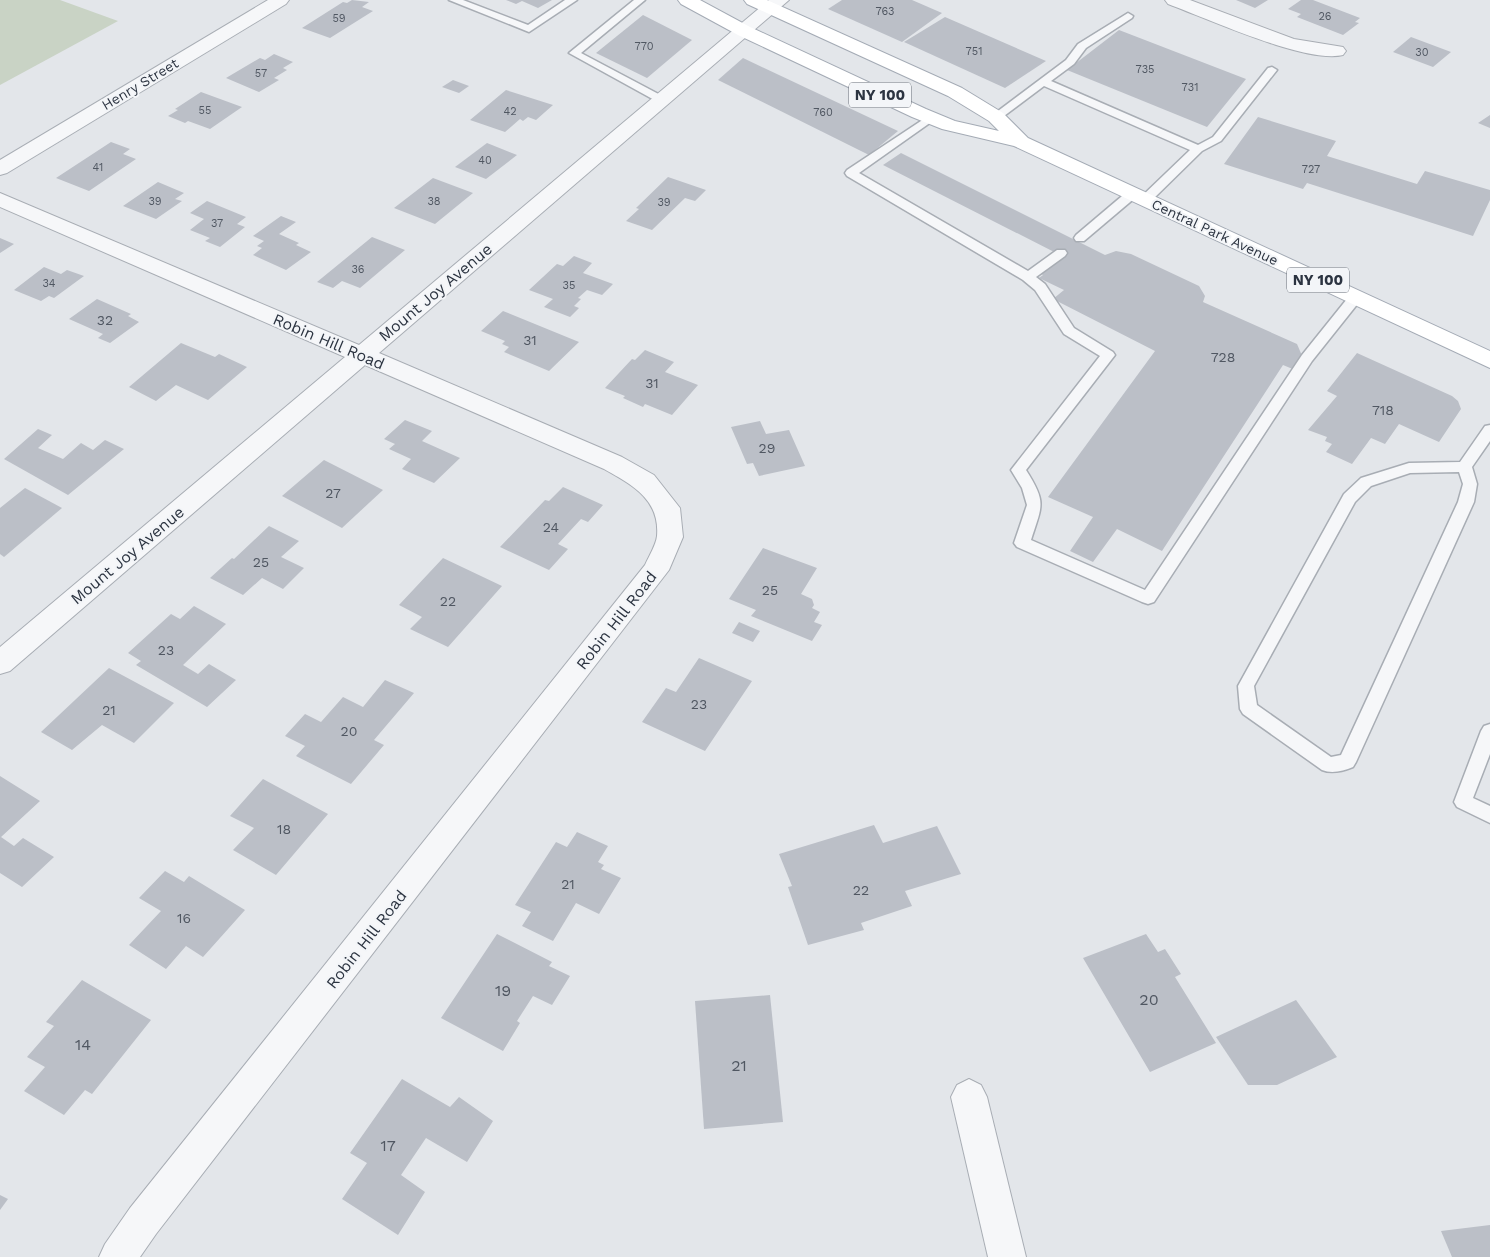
<svg xmlns="http://www.w3.org/2000/svg" width="1490" height="1257" font-family="'Work Sans',sans-serif">
<style>
.green{fill:#c9d3c5}
.building{fill:#bbbfc7}
.lines{fill:none;stroke-linecap:round;stroke-linejoin:round}
.lane-casing{stroke:#a8adb4;stroke-width:3}
.street-casing{stroke:#a8adb4;stroke-width:2}
.primary-casing{stroke:#a4abb5;stroke-width:2}
.lane{fill:#f6f7f9;fill-rule:evenodd}
.street{fill:#f6f7f9;fill-rule:evenodd}
.primary{fill:#fff;fill-rule:evenodd}
.labels{text-anchor:middle;stroke-width:4;stroke-linejoin:round;paint-order:stroke}
.far-number-label{font-size:11px;fill:#505762}
.far-street-label{font-size:14px;fill:#2c3441;stroke:#f3f5f8}
.number-label{font-size:14px;fill:#505762}
.shield{fill:#f3f5f8;stroke:#686e78;stroke-width:1}
.shield-label{font-size:15px;font-weight:bold;fill:#2c3441}
.street-label{font-size:16px;fill:#2c3441;stroke:#f3f5f8}
.near-number-label{font-size:16px;fill:#505762}
</style>
<rect width="100%" height="100%" fill="#e3e6ea"/>
<!-- green -->
<path class="green" d="M0,0H60L118,21L0,85Z"/>
<!-- building -->
<g class="building">
<path d="M352,0L369,2L362,7L373,11L330,38L302,28L343,2L347,3Z"/>
<path d="M506,0H552L538,8L522,1L516,4Z"/>
<path d="M842,0H912L942,13L902,42L828,9Z"/>
<path d="M1236,0H1268L1255,8Z"/>
<path d="M1301,0H1313L1360,18L1355,22L1359,23L1343,35L1297,17L1301,14L1288,9Z"/>
<path d="M643,15L692,40L647,78L596,53Z"/>
<path d="M945,17L1046,61L1005,88L904,42Z"/>
<path d="M1119,30L1246,79L1207,127L1067,70Z"/>
<path d="M1411,37L1451,52L1433,67L1393,52Z"/>
<path d="M274,54L293,62L283,68L287,70L274,78L279,80L259,92L226,78L260,58L265,60Z"/>
<path d="M743,58L898,131L869,155L718,80Z"/>
<path d="M453,80L469,86L459,93L442,87Z"/>
<path d="M506,90L553,105L536,120L528,117L523,121L520,119L505,132L470,120Z"/>
<path d="M201,92L242,107L210,129L188,121L185,123L168,116L178,110L175,109Z"/>
<path d="M1490,115V128L1478,123Z"/>
<path d="M1258,117L1336,141L1327,156L1417,184L1425,171L1490,190V200L1473,236L1307,183L1303,189L1224,164Z"/>
<path d="M111,142L130,149L123,154L136,159L89,191L56,178Z"/>
<path d="M487,143L517,155L486,179L455,167Z"/>
<path d="M901,153L1105,255L1116,251L1131,254L1199,286L1205,296L1203,302L1297,344L1303,358L1295,370L1283,365L1162,551L1117,529L1093,562L1070,551L1093,517L1048,497L1155,351L1053,299L1064,290L1039,278L1043,275L1039,273L1062,256L883,165Z"/>
<path d="M668,177L706,190L695,201L685,198L652,230L626,221L639,209L636,208Z"/>
<path d="M433,178L473,193L435,224L394,208Z"/>
<path d="M158,182L184,193L175,199L182,201L156,219L123,206Z"/>
<path d="M207,201L246,217L237,224L245,227L220,247L205,241L210,238L190,230L204,219L190,213Z"/>
<path d="M281,216L296,222L279,234L299,243L296,245L311,252L286,270L253,255L262,248L257,246L264,241L253,236Z"/>
<path d="M372,237L405,250L360,288L342,281L333,288L317,282Z"/>
<path d="M0,238L14,244L0,253Z"/>
<path d="M574,256L592,263L583,273L613,284L602,295L587,290L578,298L581,299L574,306L579,308L570,317L544,307L553,299L529,290L557,264L563,266Z"/>
<path d="M44,267L61,274L67,270L84,276L54,298L49,296L41,301L14,290Z"/>
<path d="M97,299L131,314L128,316L139,322L110,343L98,338L103,334L69,319Z"/>
<path d="M503,311L579,342L549,371L504,352L509,347L502,344L505,341L481,331Z"/>
<path d="M181,343L215,357L219,354L247,367L208,400L176,385L156,401L129,387Z"/>
<path d="M645,350L674,362L665,372L698,385L672,415L645,404L643,407L623,398L625,396L605,388L632,359L635,360Z"/>
<path d="M1357,353L1452,396L1458,401L1461,409L1439,442L1399,424L1385,444L1371,438L1352,464L1326,452L1332,444L1325,441L1327,437L1308,430L1337,396L1327,391Z"/>
<path d="M405,420L432,431L422,441L460,458L434,483L402,469L411,459L389,449L395,444L384,439Z"/>
<path d="M760,421L766,434L789,430L805,466L759,476L753,463L747,464L731,427Z"/>
<path d="M38,429L52,435L38,448L63,459L81,443L93,450L105,440L124,449L68,495L4,459Z"/>
<path d="M324,460L383,490L342,528L282,496Z"/>
<path d="M563,487L603,505L588,522L581,519L558,544L568,549L549,570L500,547L545,500L549,501Z"/>
<path d="M25,488L62,508L4,557L0,554V508Z"/>
<path d="M269,526L299,541L281,557L304,568L283,589L262,578L243,595L210,578L232,558L234,559Z"/>
<path d="M763,548L817,568L801,594L812,599L814,605L812,608L820,612L814,622L822,625L812,641L751,616L756,610L729,599Z"/>
<path d="M443,558L502,586L448,647L410,629L422,617L399,605Z"/>
<path d="M194,606L226,624L183,665L198,674L209,664L236,680L207,707L136,665L141,661L128,653L171,614L180,619Z"/>
<path d="M739,622L760,631L753,642L732,633Z"/>
<path d="M699,658L752,681L705,751L642,722L666,688L676,692Z"/>
<path d="M109,668L174,703L134,743L102,725L72,750L41,732Z"/>
<path d="M385,680L414,693L374,740L384,745L351,784L296,756L305,746L285,736L305,714L321,722L343,697L363,707Z"/>
<path d="M0,776L40,801L1,837L14,846L23,838L54,857L22,887L0,873Z"/>
<path d="M263,779L328,814L276,875L233,850L254,828L230,816Z"/>
<path d="M874,825L883,843L937,826L961,874L905,891L912,906L861,923L864,930L808,945L788,887L792,886L779,854Z"/>
<path d="M577,832L608,846L598,862L604,865L601,869L621,878L599,914L576,903L553,941L522,926L531,912L515,905L556,842L567,847Z"/>
<path d="M165,871L184,882L189,876L245,910L203,957L186,946L166,969L129,945L161,911L139,898Z"/>
<path d="M497,934L552,962L549,966L570,976L552,1005L533,996L517,1021L520,1023L503,1051L441,1018Z"/>
<path d="M1146,934L1158,952L1165,949L1181,974L1175,977L1216,1043L1150,1072L1083,958Z"/>
<path d="M82,980L151,1020L92,1094L85,1090L64,1115L24,1091L45,1067L27,1057L54,1026L46,1022Z"/>
<path d="M770,995L783,1122L704,1129L695,1001Z"/>
<path d="M1296,1000L1337,1057L1277,1085H1248L1216,1037Z"/>
<path d="M402,1079L450,1107L459,1097L493,1121L467,1162L426,1138L401,1175L425,1192L398,1235L342,1199L367,1163L350,1153Z"/>
<path d="M0,1195L8,1199L0,1210Z"/>
<path d="M1490,1225V1257H1452L1441,1231Z"/>
</g>
<g class="lines">
<!-- lane casing -->
<g class="lane-casing">
<g id="lane">
<path d="M449,0H463L528,25L565,0H577L529,32Z"/>
<path d="M634,0H645L581,53L666,98L668,100L666,102H658L569,53Z"/>
<path d="M1128,13L1133,16L1132,18L1086,48L1074,64L1051,81L1198,145L1213,137L1268,68L1272,67L1277,70L1221,141L1202,151L1149,203H1141L1139,200L1141,197L1190,150L1044,86L1000,119H992L990,117L1066,60L1078,44Z"/>
<path d="M930,115L936,118L934,120L859,173L1028,271L1057,250H1065L1067,253L1065,256L1036,277L1045,284L1074,328L1113,352L1115,355L1026,470C1047,503 1042,505 1031,540L1145,590L1302,355L1351,294H1361L1363,297L1312,361L1154,602L1148,604L1142,602L1017,547L1014,543L1027,505L1022,488L1011,470L1100,356L1064,334L1035,290L1023,280L847,176L845,173L847,170Z"/>
<path d="M1132,190L1136,191L1138,194L1136,197L1084,241H1076L1074,238L1076,235L1128,191Z"/>
<path d="M1490,425V441L1472,467L1477,484L1474,502L1356,762L1353,767C1343,771 1332,774 1322,770L1243,714L1240,709L1238,686L1344,494L1361,478L1409,463L1460,462L1485,426ZM1459,472L1463,484L1458,502L1341,755L1331,757L1257,705L1254,686L1355,502L1371,486L1410,473Z"/>
<path d="M1490,724V754L1473,798L1490,806V823L1457,807L1454,802L1481,731L1484,726Z"/>
</g>
</g>
<!-- street casing -->
<g class="street-casing">
<g id="street">
<path d="M268,0H289L286,4L7,173L0,175V160Z"/>
<path d="M769,0H789L379,353L622,457L654,475L680,508L683,537L669,570L156,1234L140,1257H99L105,1244L130,1208L645,565C649,556 656,545 657,536C660,499 632,485 604,469L365,365L10,671L0,674V647L345,357L0,207V193L359,345Z"/>
<path d="M1165,0H1190L1294,39L1337,46L1343,47L1346,51L1343,55C1306,64 1206,18 1168,4Z"/>
<path d="M969,1079L981,1085L987,1097L1026,1257H988L951,1097L957,1085Z"/>
</g>
</g>
<!-- primary casing -->
<g class="primary-casing">
<path id="primary" d="M678,0H700L750,27L926,109L955,121L999,131L989,121L948,96L747,4L744,0H767L962,88L1003,113L1028,138L1490,351V368L1014,146L942,129L912,117L738,35L681,4Z"/>
</g>
<!-- lane -->
<use href="#lane" class="lane"/>
<!-- street -->
<use href="#street" class="street"/>
<!-- primary -->
<use href="#primary" class="primary"/>
</g>
<g class="labels">
<!-- far-number labels -->
<g class="far-number-label">
<text x="885" y="15">763</text>
<text x="1325" y="20">26</text>
<text x="339" y="22">59</text>
<text x="644" y="50">770</text>
<text x="974" y="55">751</text>
<text x="1422" y="56">30</text>
<text x="1145" y="73">735</text>
<text x="261" y="77">57</text>
<text x="1190" y="91">731</text>
<text x="205" y="114">55</text>
<text x="510" y="115">42</text>
<text x="823" y="116">760</text>
<text x="485" y="164">40</text>
<text x="98" y="171">41</text>
<text x="1311" y="173">727</text>
<text x="155" y="205">39</text>
<text x="434" y="205">38</text>
<text x="664" y="206">39</text>
<text x="217" y="227">37</text>
<text x="358" y="273">36</text>
<text x="49" y="287">34</text>
<text x="569" y="289">35</text>
</g>
<!-- far-street labels -->
<g class="far-street-label">
<text transform="translate(140 84) rotate(-31)" y="5">Henry Street</text>
<text transform="translate(1215 232) rotate(25)" y="5">Central Park Avenue</text>
</g>
<!-- number labels -->
<g class="number-label">
<text x="105" y="325">32</text>
<text x="530" y="345">31</text>
<text x="1223" y="362">728</text>
<text x="652" y="388">31</text>
<text x="1383" y="415">718</text>
<text x="767" y="453">29</text>
<text x="333" y="498">27</text>
<text x="551" y="532">24</text>
<text x="261" y="567">25</text>
<text x="770" y="595">25</text>
<text x="448" y="606">22</text>
<text x="166" y="655">23</text>
<text x="699" y="709">23</text>
<text x="109" y="715">21</text>
<text x="349" y="736">20</text>
<text x="284" y="834">18</text>
<text x="568" y="889">21</text>
<text x="861" y="895">22</text>
<text x="184" y="923">16</text>
</g>
<!-- shield labels -->
<g class="shield">
<rect x="849" y="82.5" width="62" height="25" rx="4"/>
<rect x="1287" y="267.5" width="62" height="25" rx="4"/>
</g>
<g class="shield-label">
<text x="880" y="100">NY 100</text>
<text x="1318" y="285">NY 100</text>
</g>
<!-- street labels -->
<g class="street-label">
<text transform="translate(435 292) rotate(-40)" y="6">Mount Joy Avenue</text>
<text transform="translate(329 341) rotate(23)" y="6">Robin Hill Road</text>
<text transform="translate(127 555) rotate(-40)" y="6">Mount Joy Avenue</text>
<text transform="translate(616 620) rotate(-52)" y="6">Robin Hill Road</text>
<text transform="translate(366 939) rotate(-52)" y="6">Robin Hill Road</text>
</g>
<!-- near-number labels -->
<g class="near-number-label">
<text x="503" y="996">19</text>
<text x="1149" y="1005">20</text>
<text x="83" y="1050">14</text>
<text x="739" y="1071">21</text>
<text x="388" y="1151">17</text>
</g>
</g>
</svg>
